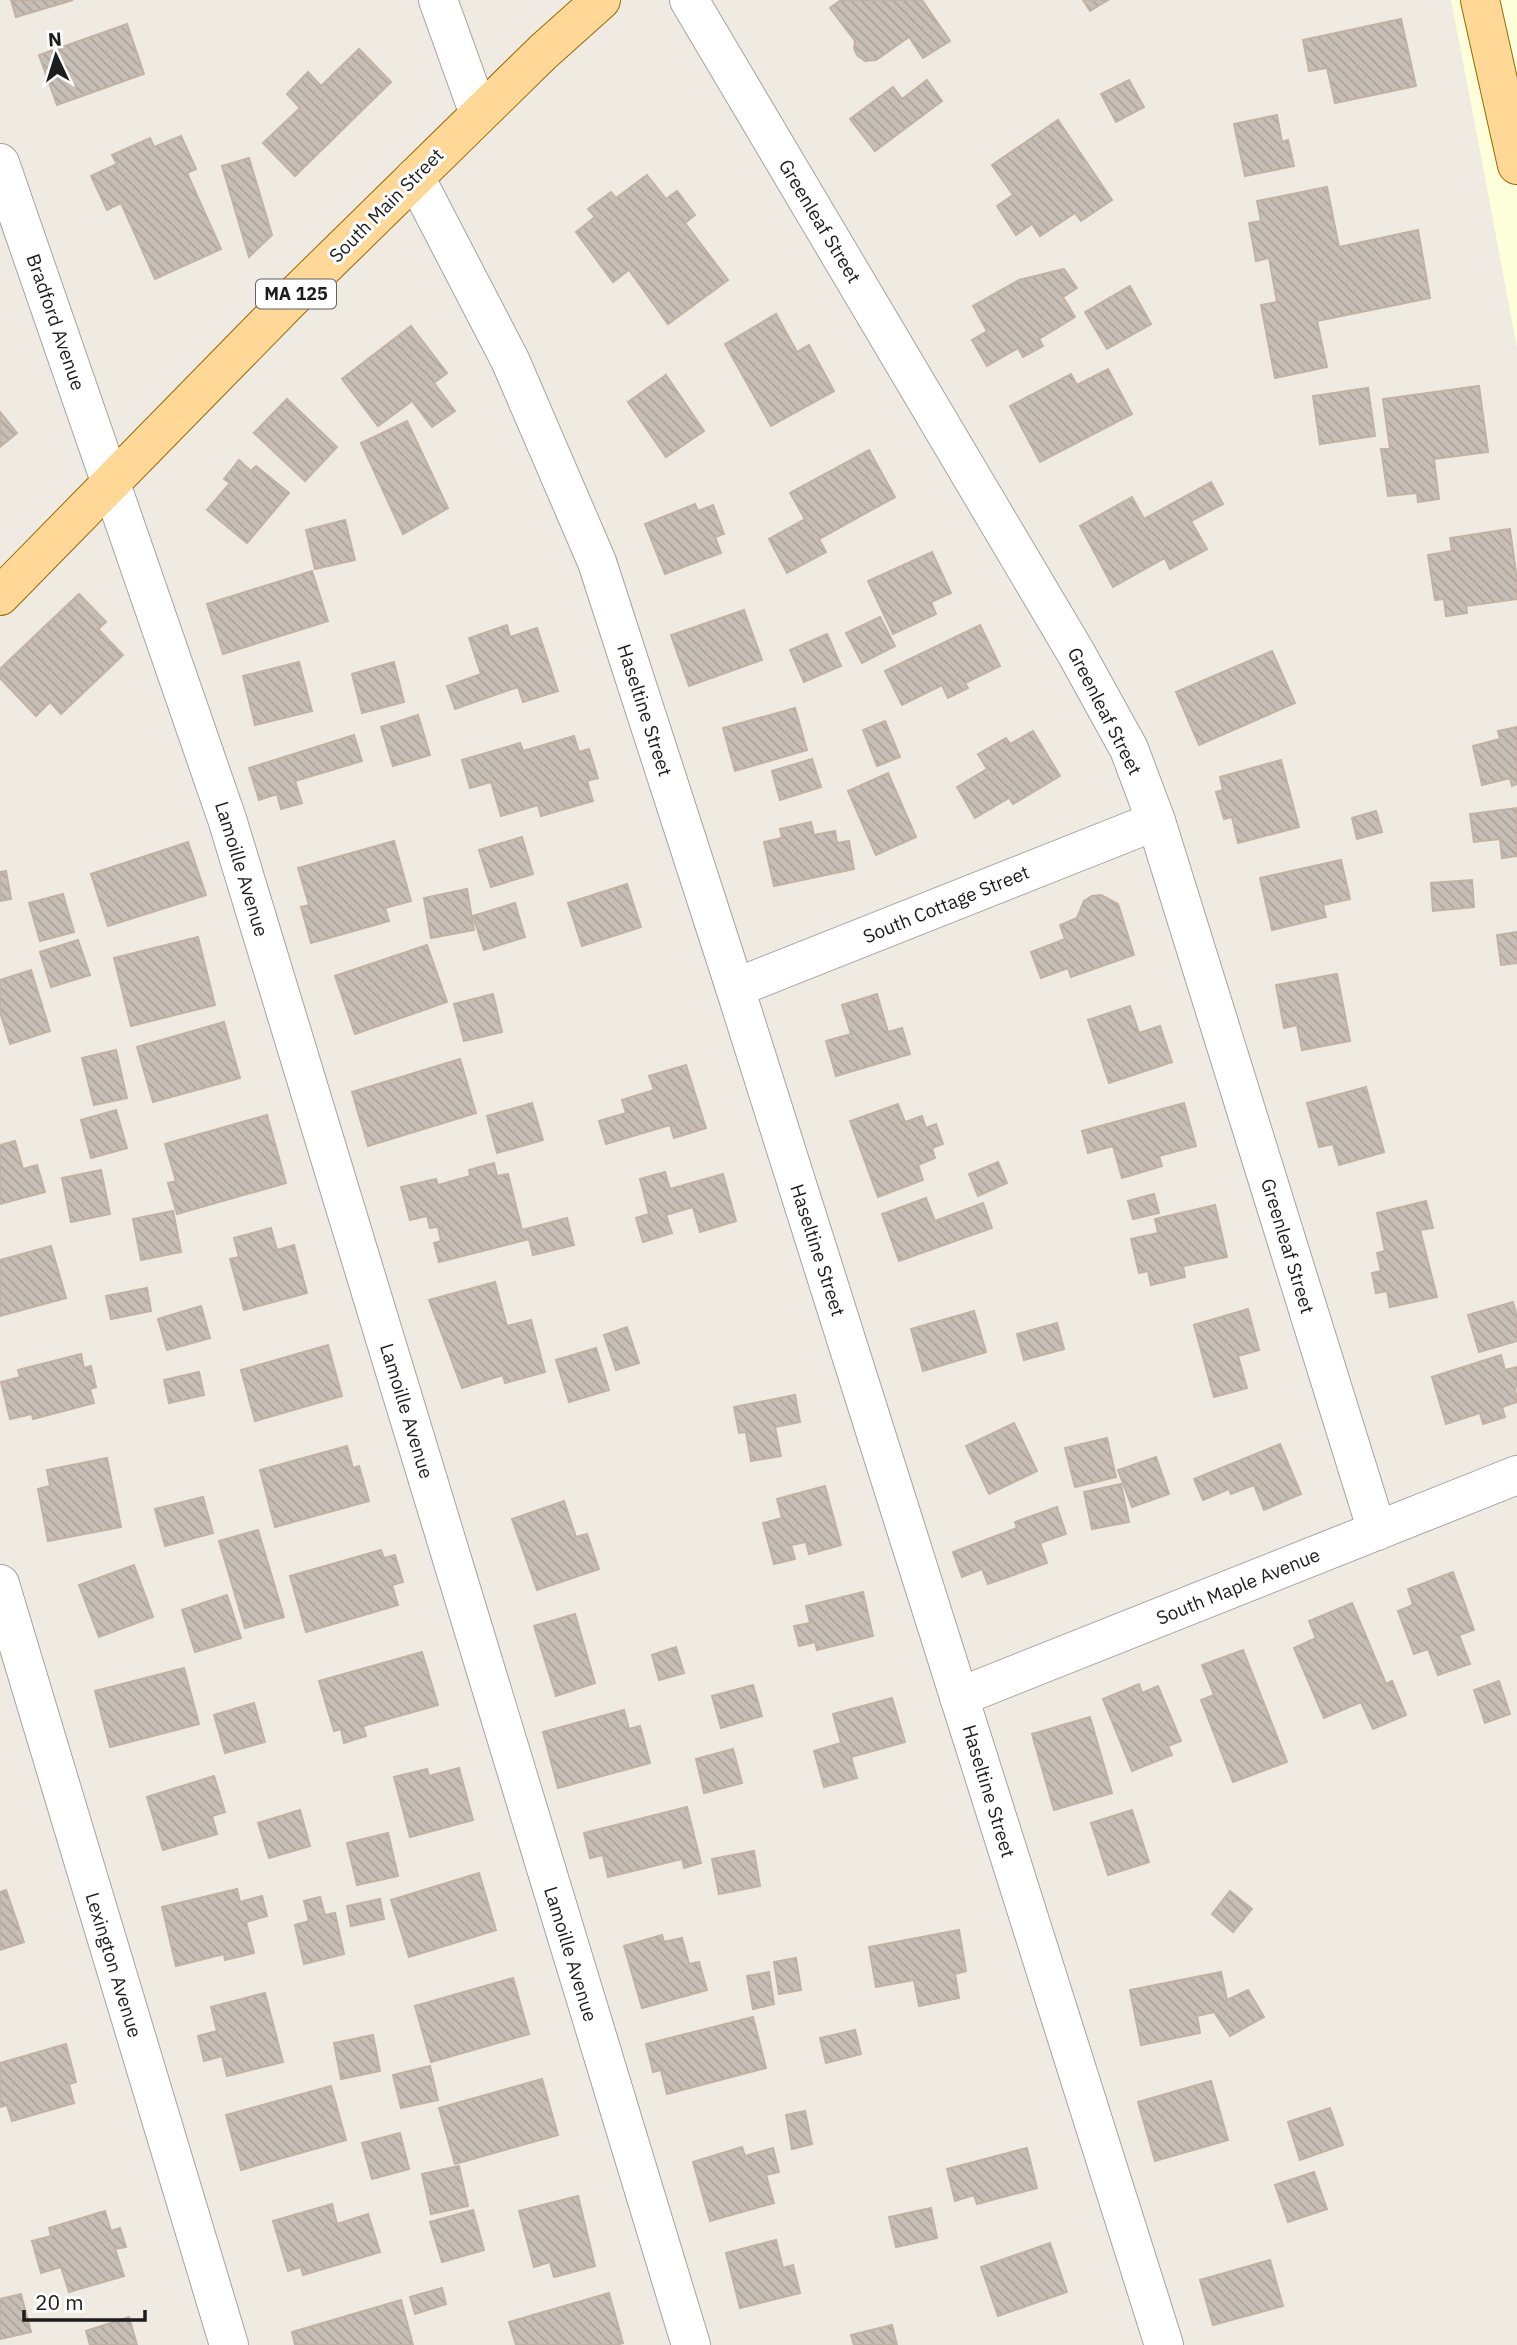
<svg xmlns="http://www.w3.org/2000/svg" width="1517" height="2345" font-family="'IBM Plex Sans',sans-serif">
<style>
.education{fill:#fdffdb}
.building{fill:url(#building-back-hatch);stroke:#c2b2a3;stroke-width:2}
.lines{fill:none;stroke-linecap:round;stroke-linejoin:round}
.minor-casing{stroke:#a4a4a4;stroke-width:40}
.major-casing{stroke:#966b00;stroke-width:40}
.minor{stroke:#fff;stroke-width:38}
.major{stroke:#ffd797;stroke-width:38}
.labels{text-anchor:middle;stroke-width:6;stroke-linejoin:round;paint-order:stroke}
.shield{fill:#fff;stroke:#616161;stroke-width:2}
.shield-label{font-size:18px;font-weight:bold;fill:#1d1d1d}
.street-label{font-size:19px;fill:#1d1d1d;stroke:#fff}
</style>
<defs>
<pattern id="building-back-hatch" width="6" height="6" patternUnits="userSpaceOnUse" patternTransform="scale(1.75)"><rect width="6" height="6" fill="#c7beb5"/><path d="M-1 5l2 2M0 0l6 6M5-1l2 2" fill="none" stroke="#aaa39b"/></pattern>
</defs>
<rect width="100%" height="100%" fill="#efebe2"/>
<!-- education -->
<path class="education" d="M1451,0H1517V348L1479,145Z"/>
<!-- building -->
<g class="building">
<path d="M11,0H73L16,17Z"/>
<path d="M841,0H922L950,41L923,58L909,37L876,60L865,61L857,55L854,48L855,41L830,8Z"/>
<path d="M1083,0H1108L1090,11Z"/>
<path d="M1401,19L1416,86L1335,103L1327,68L1309,71L1303,40Z"/>
<path d="M127,24L144,74L57,105L39,55Z"/>
<path d="M359,49L391,82L295,176L263,143L300,108L287,94L308,72L321,86Z"/>
<path d="M927,80L942,101L875,151L850,119L893,87L902,99Z"/>
<path d="M1129,80L1144,107L1116,122L1101,94Z"/>
<path d="M1277,115L1282,142L1288,140L1294,166L1245,176L1234,124Z"/>
<path d="M1058,120L1112,200L1081,221L1075,213L1040,236L1032,224L1016,235L997,206L1013,195L992,165Z"/>
<path d="M181,136L196,169L187,173L221,249L155,279L121,203L107,210L91,176L117,164L112,155L150,138L154,147Z"/>
<path d="M249,158L272,235L249,257L222,166Z"/>
<path d="M647,175L666,199L677,191L695,215L685,223L728,280L668,324L629,270L613,282L576,232L595,217L588,209L611,192L616,198Z"/>
<path d="M1327,187L1339,247L1418,230L1430,298L1317,321L1327,367L1275,378L1261,305L1277,302L1269,258L1256,261L1249,223L1261,221L1257,201Z"/>
<path d="M1064,269L1077,288L1063,297L1075,317L1039,339L1043,346L1023,357L1018,348L987,366L972,340L987,331L973,306L1019,280Z"/>
<path d="M1130,286L1151,324L1107,349L1085,312Z"/>
<path d="M776,314L797,352L809,345L834,391L771,426L725,344Z"/>
<path d="M411,326L447,373L434,383L455,411L432,427L412,401L378,426L342,379Z"/>
<path d="M1108,369L1132,414L1040,462L1010,406L1071,374L1077,385Z"/>
<path d="M666,375L704,431L666,457L628,402Z"/>
<path d="M1479,386L1488,452L1434,459L1439,499L1418,502L1417,493L1388,496L1381,449H1390L1383,399Z"/>
<path d="M1368,388L1375,436L1320,444L1313,396Z"/>
<path d="M287,399L337,447L305,481L254,433Z"/>
<path d="M0,412L17,433L0,447Z"/>
<path d="M407,421L448,508L403,534L361,443Z"/>
<path d="M869,450L895,497L819,539L826,552L787,573L769,539L805,519L790,493Z"/>
<path d="M239,460L251,471L256,466L289,493L247,543L207,510L230,483L224,479Z"/>
<path d="M1211,482L1223,504L1191,521L1207,549L1170,569L1165,558L1113,587L1080,526L1132,497L1144,519Z"/>
<path d="M695,504L698,511L713,505L724,534L715,537L721,553L665,574L645,524Z"/>
<path d="M345,520L355,560L315,569L306,530Z"/>
<path d="M1510,529L1517,580V599L1466,606L1467,613L1446,616L1444,599L1435,600L1428,555L1452,551L1450,538Z"/>
<path d="M932,552L951,593L931,602L936,614L893,634L868,581Z"/>
<path d="M312,571L328,621L223,654L207,604Z"/>
<path d="M79,594L106,622L98,629L123,655L61,714L50,702L36,716L0,678V669Z"/>
<path d="M744,610L762,660L689,686L671,635Z"/>
<path d="M880,617L895,646L862,663L846,633Z"/>
<path d="M507,625L510,637L537,628L558,691L523,702L518,687L455,709L447,686L481,674L469,638Z"/>
<path d="M980,625L1000,666L965,683L968,688L948,698L942,685L902,705L885,671Z"/>
<path d="M827,634L841,666L804,682L790,650Z"/>
<path d="M1272,651L1295,703L1199,745L1176,692Z"/>
<path d="M299,662L312,711L255,725L243,676Z"/>
<path d="M394,662L404,702L362,713L352,674Z"/>
<path d="M795,708L807,750L735,771L723,728Z"/>
<path d="M418,715L430,755L393,766L381,727Z"/>
<path d="M885,721L900,757L877,766L863,730Z"/>
<path d="M1517,727V784L1512,786L1510,778L1482,785L1473,746L1500,739L1498,731Z"/>
<path d="M1033,731L1060,776L1013,804L1009,798L975,818L957,787L987,769L978,754L1006,738L1010,744Z"/>
<path d="M354,735L362,761L295,781L302,803L281,809L277,794L259,800L249,768Z"/>
<path d="M574,736L579,752L589,749L598,778L587,781L593,801L541,816L538,805L501,816L491,782L470,788L462,760L520,743L523,751Z"/>
<path d="M812,759L821,787L780,800L772,771Z"/>
<path d="M1281,760L1299,827L1238,843L1232,817L1224,819L1216,792L1223,790L1220,777Z"/>
<path d="M888,773L916,837L876,855L848,791Z"/>
<path d="M1517,808V856L1502,858L1500,839L1474,842L1470,814Z"/>
<path d="M1376,811L1382,832L1357,839L1352,818Z"/>
<path d="M811,822L814,835L835,831L837,843L849,841L854,869L774,886L764,842L782,838L780,829Z"/>
<path d="M522,837L533,874L491,887L479,850Z"/>
<path d="M394,841L411,901L385,908L389,921L311,943L301,907L309,905L298,868Z"/>
<path d="M188,842L206,895L108,926L91,874Z"/>
<path d="M1341,860L1350,899L1323,905L1326,917L1272,930L1260,878Z"/>
<path d="M6,871L11,899L0,901V872Z"/>
<path d="M1472,880L1474,907L1433,911L1431,883Z"/>
<path d="M627,884L641,927L582,946L568,903Z"/>
<path d="M467,889L474,930L431,938L424,898Z"/>
<path d="M63,894L74,932L40,941L29,903Z"/>
<path d="M1101,895L1118,904L1134,955L1071,977L1068,968L1041,978L1031,952L1065,939L1060,925L1077,918L1084,901L1092,896Z"/>
<path d="M515,903L525,937L484,950L473,916Z"/>
<path d="M1517,932V963L1501,965L1497,935Z"/>
<path d="M198,937L215,1005L131,1026L114,958Z"/>
<path d="M78,940L90,975L51,987L40,952Z"/>
<path d="M427,945L447,1002L355,1034L335,976Z"/>
<path d="M31,970L50,1031L10,1044L0,1012V980Z"/>
<path d="M1337,974L1350,1041L1302,1050L1297,1025L1284,1028L1276,985Z"/>
<path d="M493,994L502,1032L464,1041L454,1004Z"/>
<path d="M877,994L888,1032L902,1028L910,1054L836,1076L826,1041L851,1034L842,1005Z"/>
<path d="M1130,1006L1139,1033L1160,1026L1172,1062L1109,1083L1088,1020Z"/>
<path d="M224,1022L240,1078L153,1102L137,1047Z"/>
<path d="M116,1050L127,1098L94,1105L82,1058Z"/>
<path d="M460,1059L476,1113L368,1146L352,1092Z"/>
<path d="M686,1065L706,1128L674,1138L670,1125L606,1144L599,1121L626,1113L622,1100L654,1090L649,1076Z"/>
<path d="M1366,1087L1384,1152L1339,1165L1333,1144L1319,1147L1307,1103Z"/>
<path d="M532,1103L543,1140L497,1153L487,1116Z"/>
<path d="M1184,1103L1196,1146L1159,1156L1162,1166L1122,1178L1113,1146L1088,1153L1082,1131Z"/>
<path d="M898,1104L905,1122L922,1116L926,1128L936,1124L943,1144L932,1148L935,1158L918,1165L923,1180L878,1197L850,1121Z"/>
<path d="M116,1110L127,1148L91,1158L81,1120Z"/>
<path d="M267,1115L286,1183L177,1214L168,1183L176,1181L165,1144Z"/>
<path d="M15,1141L23,1169L37,1165L45,1192L0,1204V1145Z"/>
<path d="M998,1162L1007,1183L978,1196L969,1174Z"/>
<path d="M494,1163L497,1176L508,1174L522,1230L567,1218L574,1245L533,1255L529,1239L439,1262L434,1243L441,1241L438,1227L430,1228L427,1216L410,1220L401,1187L436,1179L438,1185L470,1176L469,1170Z"/>
<path d="M101,1170L110,1214L71,1222L62,1178Z"/>
<path d="M665,1172L670,1189L723,1174L736,1221L700,1232L693,1207L666,1215L672,1233L643,1242L636,1218L649,1214L640,1179Z"/>
<path d="M1154,1194L1159,1213L1133,1219L1128,1201Z"/>
<path d="M926,1198L935,1221L983,1203L992,1228L899,1261L882,1214Z"/>
<path d="M1426,1201L1433,1228L1420,1230L1437,1297L1390,1307L1387,1291L1376,1293L1372,1273L1381,1271L1377,1253L1385,1251L1377,1213Z"/>
<path d="M1215,1205L1227,1257L1183,1266L1185,1277L1151,1285L1148,1271L1139,1273L1131,1239L1158,1233L1155,1219Z"/>
<path d="M173,1211L181,1252L141,1260L133,1219Z"/>
<path d="M271,1228L277,1250L294,1245L307,1293L244,1310L230,1259L239,1257L234,1238Z"/>
<path d="M51,1246L66,1298L0,1316V1260Z"/>
<path d="M495,1282L507,1326L531,1320L545,1372L505,1383L503,1375L462,1388L429,1300Z"/>
<path d="M147,1288L151,1311L111,1319L106,1296Z"/>
<path d="M1513,1302L1517,1317V1341L1479,1352L1468,1315Z"/>
<path d="M201,1306L210,1338L167,1350L158,1319Z"/>
<path d="M1248,1309L1259,1350L1238,1356L1247,1388L1214,1397L1194,1325Z"/>
<path d="M974,1311L986,1352L923,1371L911,1329Z"/>
<path d="M1057,1323L1064,1349L1024,1360L1017,1334Z"/>
<path d="M627,1327L639,1363L616,1370L604,1335Z"/>
<path d="M328,1345L342,1396L255,1421L241,1370Z"/>
<path d="M596,1348L609,1390L569,1402L556,1360Z"/>
<path d="M81,1354L84,1368L91,1366L96,1387L90,1389L94,1403L33,1419L32,1414L10,1419L1,1382L20,1377L18,1370Z"/>
<path d="M1501,1355L1505,1370L1517,1367V1387L1515,1388L1517,1402L1502,1407L1505,1417L1483,1424L1480,1413L1446,1424L1432,1377Z"/>
<path d="M199,1372L204,1395L169,1403L164,1380Z"/>
<path d="M795,1395L800,1422L775,1427L781,1456L751,1461L746,1432L739,1433L734,1407Z"/>
<path d="M1014,1423L1037,1471L989,1494L966,1446Z"/>
<path d="M1107,1438L1116,1477L1075,1487L1065,1448Z"/>
<path d="M1280,1444L1301,1494L1264,1510L1254,1485L1231,1494L1229,1489L1203,1500L1194,1479Z"/>
<path d="M347,1446L353,1468L359,1466L369,1501L275,1527L260,1470Z"/>
<path d="M1156,1457L1169,1494L1132,1507L1118,1470Z"/>
<path d="M107,1458L121,1527L48,1541L38,1489L50,1486L47,1470Z"/>
<path d="M1121,1484L1129,1522L1092,1529L1084,1492Z"/>
<path d="M825,1486L841,1545L809,1554L806,1542L791,1545L795,1559L774,1564L763,1523L782,1518L777,1499Z"/>
<path d="M203,1497L213,1533L165,1546L155,1509Z"/>
<path d="M564,1501L576,1537L587,1534L599,1569L537,1590L512,1519Z"/>
<path d="M1057,1507L1066,1534L1040,1543L1047,1563L988,1584L982,1569L962,1577L953,1552L1017,1528L1015,1522Z"/>
<path d="M258,1530L284,1617L245,1628L219,1541Z"/>
<path d="M381,1550L384,1558L395,1555L403,1582L392,1585L398,1605L306,1632L290,1576Z"/>
<path d="M134,1565L153,1617L99,1637L79,1585Z"/>
<path d="M1453,1572L1474,1630L1459,1635L1470,1664L1438,1675L1428,1649L1414,1654L1398,1611L1413,1605L1408,1589Z"/>
<path d="M863,1592L873,1636L817,1650L815,1642L799,1646L794,1626L810,1623L806,1606Z"/>
<path d="M227,1595L241,1638L195,1652L182,1610Z"/>
<path d="M1352,1603L1386,1684L1392,1681L1406,1715L1373,1729L1361,1702L1324,1718L1294,1648L1316,1638L1309,1621Z"/>
<path d="M575,1614L595,1683L556,1696L534,1626Z"/>
<path d="M676,1647L684,1673L659,1680L652,1655Z"/>
<path d="M1243,1650L1287,1762L1233,1782L1201,1700L1214,1695L1202,1665Z"/>
<path d="M422,1652L438,1705L363,1726L366,1736L344,1743L341,1729L334,1731L319,1681Z"/>
<path d="M184,1668L199,1724L110,1747L95,1691Z"/>
<path d="M1499,1681L1510,1714L1485,1723L1474,1690Z"/>
<path d="M1139,1684L1142,1693L1158,1686L1181,1741L1168,1746L1172,1755L1132,1771L1103,1699Z"/>
<path d="M753,1685L762,1716L721,1728L712,1696Z"/>
<path d="M892,1698L905,1742L851,1757L857,1778L824,1787L814,1751L841,1743L833,1714Z"/>
<path d="M254,1703L265,1742L225,1753L214,1715Z"/>
<path d="M624,1710L629,1729L640,1726L650,1763L558,1788L543,1732Z"/>
<path d="M1090,1717L1112,1793L1054,1810L1032,1734Z"/>
<path d="M733,1749L742,1783L704,1793L696,1759Z"/>
<path d="M459,1768L473,1820L410,1837L394,1777L427,1769L429,1776Z"/>
<path d="M214,1776L225,1812L212,1816L217,1834L163,1850L147,1797Z"/>
<path d="M687,1807L701,1863L684,1868L682,1859L608,1877L603,1855L590,1858L584,1833Z"/>
<path d="M300,1810L310,1846L269,1858L258,1823Z"/>
<path d="M1132,1810L1149,1862L1108,1875L1091,1823Z"/>
<path d="M388,1833L398,1876L357,1885L347,1843Z"/>
<path d="M754,1851L760,1886L719,1894L712,1859Z"/>
<path d="M479,1873L496,1930L409,1957L391,1900Z"/>
<path d="M237,1889L240,1902L262,1896L267,1916L246,1922L254,1953L225,1960L224,1954L176,1966L162,1907Z"/>
<path d="M6,1890L24,1942L0,1950V1892Z"/>
<path d="M1230,1891L1252,1909L1233,1932L1212,1914Z"/>
<path d="M320,1897L325,1915L335,1913L344,1954L304,1964L295,1925L309,1921L304,1901Z"/>
<path d="M380,1899L384,1919L351,1926L347,1906Z"/>
<path d="M959,1930L966,1971L955,1974L959,1998L919,2006L914,1980L876,1987L869,1947Z"/>
<path d="M662,1935L664,1942L682,1938L689,1964L699,1962L707,1990L642,2008L624,1946Z"/>
<path d="M796,1958L801,1990L779,1994L774,1962Z"/>
<path d="M769,1972L774,2004L753,2009L747,1976Z"/>
<path d="M1221,1972L1227,2000L1248,1990L1264,2017L1230,2036L1214,2012L1197,2016L1200,2033L1141,2045L1130,1990Z"/>
<path d="M513,1978L529,2034L431,2062L415,2006Z"/>
<path d="M265,1993L283,2062L227,2076L222,2056L204,2061L198,2036L217,2031L211,2007Z"/>
<path d="M753,2017L766,2068L667,2094L661,2070L653,2072L646,2044Z"/>
<path d="M855,2030L861,2054L826,2063L820,2038Z"/>
<path d="M373,2035L380,2071L341,2079L334,2043Z"/>
<path d="M66,2044L76,2082L69,2084L74,2103L12,2121L7,2105L0,2107V2063Z"/>
<path d="M430,2066L438,2100L401,2108L393,2075Z"/>
<path d="M542,2079L558,2135L455,2164L439,2108Z"/>
<path d="M1211,2081L1228,2140L1155,2161L1138,2102Z"/>
<path d="M331,2086L346,2140L241,2170L226,2115Z"/>
<path d="M1330,2108L1343,2145L1300,2160L1288,2122Z"/>
<path d="M805,2111L812,2144L792,2149L786,2115Z"/>
<path d="M400,2133L409,2169L372,2179L362,2143Z"/>
<path d="M742,2147L745,2156L773,2148L779,2172L766,2175L774,2203L710,2221L693,2162Z"/>
<path d="M1027,2148L1037,2188L977,2204L974,2195L955,2201L947,2169Z"/>
<path d="M459,2166L468,2206L431,2214L422,2174Z"/>
<path d="M1314,2172L1327,2209L1288,2222L1275,2185Z"/>
<path d="M578,2196L595,2266L554,2277L550,2262L534,2267L519,2211Z"/>
<path d="M332,2204L337,2224L368,2214L380,2252L303,2275L301,2267L288,2271L273,2221Z"/>
<path d="M931,2208L937,2238L896,2247L889,2217Z"/>
<path d="M473,2210L484,2250L442,2262L430,2222Z"/>
<path d="M105,2211L111,2231L120,2228L126,2247L115,2249L124,2276L69,2292L61,2267L41,2273L32,2241L51,2236L49,2228Z"/>
<path d="M776,2240L783,2268L793,2265L800,2293L740,2308L726,2253Z"/>
<path d="M1050,2243L1067,2292L998,2316L981,2267Z"/>
<path d="M1270,2260L1283,2306L1213,2325L1200,2280Z"/>
<path d="M442,2288L446,2304L415,2314L410,2297Z"/>
<path d="M609,2293L623,2343L616,2345H516L509,2322Z"/>
<path d="M21,2294L31,2332L0,2339V2299Z"/>
<path d="M401,2300L413,2345H295L292,2332Z"/>
<path d="M129,2317L137,2345H90L86,2331Z"/>
<path d="M892,2325L897,2345H854L851,2335Z"/>
</g>
<g class="lines">
<!-- minor casing -->
<g class="minor-casing">
<g id="minor">
<path d="M438,0L479,114"/>
<path d="M689,0L1076,653L1129,749L1156,821L1377,1531"/>
<path d="M0,163L227,819L691,2345"/>
<path d="M415,177L510,360L597,562L735,988L1164,2345"/>
<path d="M735,988L1156,821"/>
<path d="M0,1584L229,2345"/>
<path d="M959,1697L1517,1475"/>
</g>
</g>
<!-- major casing -->
<g class="major-casing">
<g id="major">
<path d="M1480,0L1517,165"/>
<path d="M0,596L289,301L543,52L601,0"/>
</g>
</g>
<!-- minor -->
<use href="#minor" class="minor"/>
<!-- major -->
<use href="#major" class="major"/>
</g>
<g class="labels">
<!-- shield labels -->
<rect class="shield" x="256" y="279.5" width="80" height="29" rx="5"/>
<g class="shield-label">
<text x="296" y="300">MA 125</text>
</g>
<!-- street labels -->
<g class="street-label">
<text transform="translate(386 205) rotate(-45)" y="7">South Main Street</text>
<text transform="translate(820 221) rotate(59)" y="7">Greenleaf Street</text>
<text transform="translate(56 322) rotate(71)" y="7">Bradford Avenue</text>
<text transform="translate(645 710) rotate(72)" y="7">Haseltine Street</text>
<text transform="translate(1105 711) rotate(63)" y="7">Greenleaf Street</text>
<text transform="translate(242 869) rotate(73)" y="7">Lamoille Avenue</text>
<text transform="translate(946 904) rotate(-22)" y="7">South Cottage Street</text>
<text transform="translate(1288 1246) rotate(73)" y="7">Greenleaf Street</text>
<text transform="translate(818 1250) rotate(72)" y="7">Haseltine Street</text>
<text transform="translate(407 1411) rotate(73)" y="7">Lamoille Avenue</text>
<text transform="translate(1238 1586) rotate(-22)" y="7">South Maple Avenue</text>
<text transform="translate(989 1791) rotate(73)" y="7">Haseltine Street</text>
<text transform="translate(571 1954) rotate(73)" y="7">Lamoille Avenue</text>
<text transform="translate(114 1965) rotate(73)" y="7">Lexington Avenue</text>
</g>
</g>
<!-- north arrow -->
<g transform="translate(56 56) rotate(356)" stroke="#ffffff" stroke-width="5" paint-order="stroke">
<path d="M0-5L12 26L0 18L-12 26Z" fill="#1d1d1d"/>
<text y="-10" font-size="19" font-weight="bold" text-anchor="middle" fill="#1d1d1d">N</text>
</g>
<!-- scale -->
<path d="M24 2310v10h121v-10" fill="none" stroke="#1d1d1d" stroke-width="3.5"/>
<text x="35" y="2310" font-size="21" fill="#1d1d1d" stroke="#ffffff" stroke-width="5" paint-order="stroke">20 m</text>
</svg>
